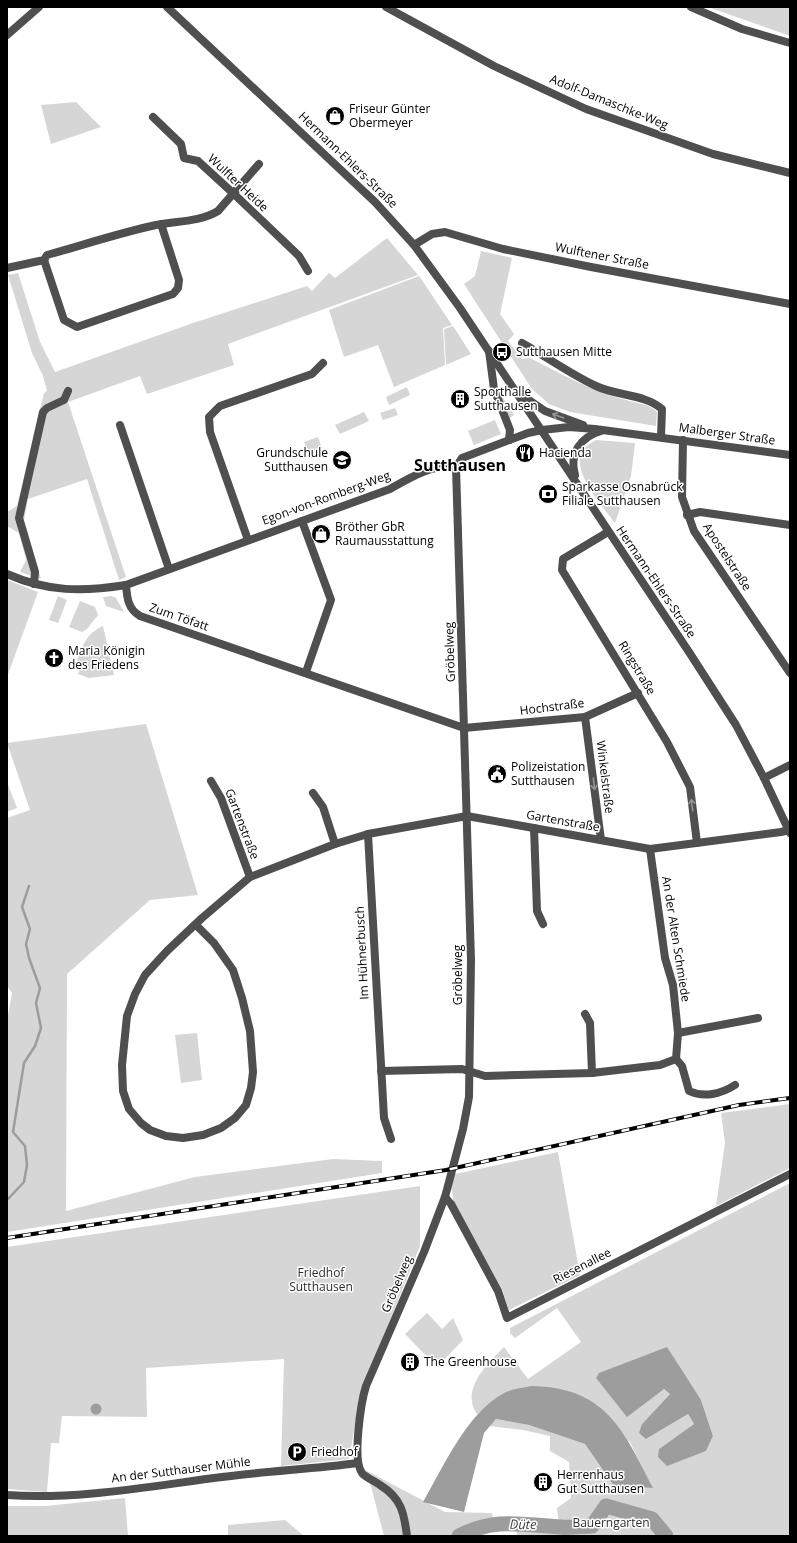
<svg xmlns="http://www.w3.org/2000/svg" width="797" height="1543" font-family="'Open Sans',sans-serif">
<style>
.green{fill:#d6d6d6;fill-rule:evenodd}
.water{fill:#9d9d9d}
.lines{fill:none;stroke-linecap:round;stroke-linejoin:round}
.stream{stroke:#9d9d9d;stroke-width:2.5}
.river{stroke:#9d9d9d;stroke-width:15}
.minor{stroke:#4f4f4f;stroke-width:8}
.tertiary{stroke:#4f4f4f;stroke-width:8}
.rail-casing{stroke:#000;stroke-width:4}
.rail{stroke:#fff;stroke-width:2.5;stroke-dasharray:8;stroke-linecap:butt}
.oneway{stroke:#959595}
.labels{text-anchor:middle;stroke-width:3;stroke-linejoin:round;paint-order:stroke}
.street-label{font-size:12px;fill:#000;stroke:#fff}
.poi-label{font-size:12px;fill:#000;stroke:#fff;text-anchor:start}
.park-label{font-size:12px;fill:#2d2d2d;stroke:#fff}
.water-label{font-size:13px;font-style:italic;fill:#3e3e3e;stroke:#fff}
.district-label{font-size:16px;font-weight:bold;fill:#000;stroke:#fff}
</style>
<rect width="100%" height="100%" fill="#fff"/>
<!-- green -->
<g class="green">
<path d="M708,7H790V36Z"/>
<path d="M76,102L101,127L51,144L41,105Z"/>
<path d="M387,238L418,275L228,344L234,365L147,394L140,376L68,402L126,577L119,580L87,479L28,499L24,520L41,579L20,572L26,560L19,533L7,526V512L17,506L44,393L47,391L43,376L32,353L8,275L18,273L40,342L55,372L193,323L307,286L312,291L329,273L335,278Z"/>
<path d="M481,251L512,258L500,314L514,334L508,341L522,359L530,358C561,374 592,391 626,400C637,404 649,403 657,412L656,426L570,412L549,404L532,389L464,284L475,276Z"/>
<path d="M419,276L452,325L443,328L445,365L394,387L378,345L344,357L329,310Z"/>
<path d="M453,326L471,354L446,365L444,329Z"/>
<path d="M407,387L410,395L389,405L386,397Z"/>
<path d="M497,388L514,415L510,418Z"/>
<path d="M395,408L398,415L383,420L380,413Z"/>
<path d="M364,412L369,421L340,434L335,425Z"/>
<path d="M495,420L501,434L474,445L468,431Z"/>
<path d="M318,437L324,454L311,459L304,442Z"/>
<path d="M596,440L635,443L631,476L615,523C604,508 571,472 582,452C585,446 591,443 596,440Z"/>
<path d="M7,580L38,592L7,677Z"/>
<path d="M58,596L67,600L58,623L49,620Z"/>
<path d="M111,596L116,598L124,612L106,606L103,597Z"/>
<path d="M80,601L95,607L98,615L87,629L82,632L69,627Z"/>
<path d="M103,626L114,675L89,678L78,674L81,665L76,663C82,647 86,633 103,626Z"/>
<path d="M146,724L198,895L150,900L67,974L66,1211L195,1177L333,1159L382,1161V1173L7,1232V1021L12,993L7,986V818L30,810L7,743Z"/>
<path d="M7,782L17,808L7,812Z"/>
<path d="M197,1033L202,1080L181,1083L175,1035Z"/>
<path d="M790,1104V1168L716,1206L725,1143L721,1113Z"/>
<path d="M558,1152L580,1275L509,1310L502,1289L454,1205L451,1186L455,1174Z"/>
<path d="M790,1183V1536H668L653,1518L605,1504L590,1524L559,1525L557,1508L571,1498L569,1462L550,1451V1436L523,1430L489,1426L496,1419L529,1425L585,1444L614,1486L652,1488L630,1442L504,1393L477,1414C460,1390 487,1364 504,1347L528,1379L581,1342L557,1308L515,1338L510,1333V1328ZM664,1389L701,1400L713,1436L706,1451L687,1457L659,1449L694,1424L688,1414L646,1439L642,1424L670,1394Z"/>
<path d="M420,1186V1246L361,1391L349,1459L281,1466L284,1359L146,1368L147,1417L62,1416L59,1443H51L47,1492L7,1489V1247Z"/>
<path d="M427,1313L442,1329L453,1318L463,1340L437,1367L405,1334Z"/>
<path d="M367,1471L445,1512L492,1513L494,1526L472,1536H384Z"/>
<path d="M125,1498L128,1536H7V1506H45Z"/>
<path d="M607,1509L650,1522L663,1536H517L516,1525H532L562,1529L593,1527Z"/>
<path d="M285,1520L304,1536H228V1525Z"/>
</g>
<!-- water -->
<g class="water">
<path d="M667,1347L701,1400L713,1436L706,1451L667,1466L658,1457L659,1449L694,1424L688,1414L646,1439L639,1433L642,1424L670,1394L664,1389L627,1417L596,1378L599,1373Z"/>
<path d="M531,1386C605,1387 623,1429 653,1488L614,1486L585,1444L529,1425L496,1419L484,1433L464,1512L423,1502C444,1466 466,1414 504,1393C511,1389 522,1388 531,1386Z"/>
<circle cx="96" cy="1409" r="5.5"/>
</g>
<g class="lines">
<!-- stream -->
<path class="stream" d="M7,1200L24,1182L27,1165L25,1146L13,1132L24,1063L35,1046L41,1028L36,1003L40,988L29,958L26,944L30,929L22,907L29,886"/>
<!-- river -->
<path class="river" d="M459,1536C496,1517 522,1525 561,1527C571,1528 582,1526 592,1526L606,1506L652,1519L666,1536"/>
<!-- minor -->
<g class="minor">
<path d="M386,7L494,66L586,109L713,154L790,173"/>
<path d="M691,7L742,29L790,43"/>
<path d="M7,35L39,7"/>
<path d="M153,117L181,144L184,158L198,161L234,194L299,256L308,271"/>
<path d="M414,245L432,234L445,232L503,249L591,267L790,304"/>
<path d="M44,260L64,320L77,327L173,294L178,288L179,280L161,224"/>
<path d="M7,268L44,260L47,255C83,245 119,233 156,225C176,221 200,222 218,211L259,164"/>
<path d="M522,343C547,357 570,374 596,386C617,396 645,394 662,409L661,437"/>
<path d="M489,351L494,389L510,430L509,440"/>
<path d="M120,425L169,569"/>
<path d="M683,440L682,497L694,531L790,673"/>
<path d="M687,515L700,512L790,525"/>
<path d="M302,521L331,600L306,672"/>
<path d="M608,532L563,559L562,570L667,742L690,787L697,843"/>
<path d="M248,540L210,432L209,417L220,406L312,374L323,363"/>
<path d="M7,574C48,592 82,592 126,585L390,489C411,477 432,464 456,467"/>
<path d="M34,584L35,572L19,518L43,412L47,408L64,400L68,391"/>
<path d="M126,585C127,598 128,609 140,616L464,728L585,717L638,693"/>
<path d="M585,717L601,840"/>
<path d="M764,778L790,765"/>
<path d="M211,781L221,798L250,877"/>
<path d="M313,793L323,807L335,844"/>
<path d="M534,828L537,911L543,924"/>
<path d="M368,834L384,1118L391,1139"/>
<path d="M196,925L214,943L233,970L242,998L250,1031L253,1072L251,1088L246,1105L235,1118L221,1128L203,1135L183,1138L166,1136L150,1130L141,1123L129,1109L123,1091L122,1065L127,1016L135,994L145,975L167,951L202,918L250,877L335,844L368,834L467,816L650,849L781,832L789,830"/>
<path d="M585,1014L590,1023L592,1073"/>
<path d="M678,1033L758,1018"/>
<path d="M676,1059L682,1066L689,1091C704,1098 721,1094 735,1085"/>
<path d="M381,1071L462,1069L485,1076L592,1073L660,1065L676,1059L678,1033L673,985L665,958L650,849"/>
<path d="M445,1197L451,1204L498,1291L507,1318L790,1174"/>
<path d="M7,1495C78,1500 151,1486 222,1477C267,1471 313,1469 358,1463"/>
<path d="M407,1536C404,1512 401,1498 380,1485C375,1481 366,1478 362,1473C352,1460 361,1402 366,1386L424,1252L445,1197L463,1129L469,1097L471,960L456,467L462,458L528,433L542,430"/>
</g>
<!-- tertiary -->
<g class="tertiary">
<path d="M167,7L375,202L414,245L460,308L689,652L736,725L764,778L790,833"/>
<path d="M520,394L545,411L583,425"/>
<path d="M542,430L569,427L595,429L790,455"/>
<path d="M575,475C569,454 580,437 601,431"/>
</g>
<!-- rail casing -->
<g class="rail-casing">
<path id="rail" d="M7,1238L446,1170L739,1105L790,1098"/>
</g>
<!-- rail -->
<use href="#rail" class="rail"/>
</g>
<!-- one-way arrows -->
<defs><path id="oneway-shaft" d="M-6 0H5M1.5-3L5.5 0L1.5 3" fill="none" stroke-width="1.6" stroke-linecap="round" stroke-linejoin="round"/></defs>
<g class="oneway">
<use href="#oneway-shaft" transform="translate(558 416) rotate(-160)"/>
<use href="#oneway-shaft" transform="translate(594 784) rotate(83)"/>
<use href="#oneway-shaft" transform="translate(692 805) rotate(-97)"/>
</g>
<!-- icons -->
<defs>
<g id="shop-disc" transform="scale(1)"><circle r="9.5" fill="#000" stroke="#fff"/><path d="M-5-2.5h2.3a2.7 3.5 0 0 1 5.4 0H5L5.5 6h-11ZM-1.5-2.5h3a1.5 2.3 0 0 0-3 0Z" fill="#fff"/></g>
<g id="bus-disc" transform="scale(1)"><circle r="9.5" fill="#000" stroke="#fff"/><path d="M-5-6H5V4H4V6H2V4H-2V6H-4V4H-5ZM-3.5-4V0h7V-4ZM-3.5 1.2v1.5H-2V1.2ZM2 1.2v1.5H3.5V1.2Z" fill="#fff"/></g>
<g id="building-disc" transform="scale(1)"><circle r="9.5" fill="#000" stroke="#fff"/><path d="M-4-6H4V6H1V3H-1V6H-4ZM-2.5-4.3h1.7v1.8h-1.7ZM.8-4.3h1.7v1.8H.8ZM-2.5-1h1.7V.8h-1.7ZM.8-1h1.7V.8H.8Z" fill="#fff"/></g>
<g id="restaurant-disc" transform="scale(1)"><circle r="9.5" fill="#000" stroke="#fff"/><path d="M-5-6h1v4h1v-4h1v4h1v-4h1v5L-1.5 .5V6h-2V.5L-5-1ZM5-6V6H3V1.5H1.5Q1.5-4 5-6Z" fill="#fff"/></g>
<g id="school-disc" transform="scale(1)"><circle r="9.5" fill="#000" stroke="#fff"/><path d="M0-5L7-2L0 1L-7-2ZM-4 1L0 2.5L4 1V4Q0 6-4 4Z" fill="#fff"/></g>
<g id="bank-disc" transform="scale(1)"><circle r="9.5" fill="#000" stroke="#fff"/><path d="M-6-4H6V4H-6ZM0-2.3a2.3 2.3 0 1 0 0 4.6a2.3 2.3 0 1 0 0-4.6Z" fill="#fff"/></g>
<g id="church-disc" transform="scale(1)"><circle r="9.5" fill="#000" stroke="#fff"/><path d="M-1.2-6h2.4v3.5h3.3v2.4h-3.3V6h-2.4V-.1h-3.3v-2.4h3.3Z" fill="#fff"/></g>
<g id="civic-disc" transform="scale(1)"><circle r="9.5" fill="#000" stroke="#fff"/><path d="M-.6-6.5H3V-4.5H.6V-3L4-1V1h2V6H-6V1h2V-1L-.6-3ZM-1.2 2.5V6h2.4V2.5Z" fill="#fff"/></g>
<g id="parking-disc" transform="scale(1)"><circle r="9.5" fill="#000" stroke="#fff"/><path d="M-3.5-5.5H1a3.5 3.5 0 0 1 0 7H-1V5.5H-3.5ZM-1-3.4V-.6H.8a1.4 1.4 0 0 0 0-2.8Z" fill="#fff"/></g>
</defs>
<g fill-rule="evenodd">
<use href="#shop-disc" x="335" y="116"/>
<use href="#bus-disc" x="502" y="352"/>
<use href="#building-disc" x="460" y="399"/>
<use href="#restaurant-disc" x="525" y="453"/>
<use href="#school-disc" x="342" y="460"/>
<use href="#bank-disc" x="548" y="494"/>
<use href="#shop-disc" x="321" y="534"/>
<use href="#church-disc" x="54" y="658"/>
<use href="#civic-disc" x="497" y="774"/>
<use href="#building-disc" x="410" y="1362"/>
<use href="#parking-disc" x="297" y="1452"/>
<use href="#building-disc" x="543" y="1482"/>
</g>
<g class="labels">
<!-- street labels -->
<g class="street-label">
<text transform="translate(609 102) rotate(22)" y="4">Adolf-Damaschke-Weg</text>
<text transform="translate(348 160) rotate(44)" y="4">Hermann-Ehlers-Straße</text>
<text transform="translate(238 183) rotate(43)" y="4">Wulfter Heide</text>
<text transform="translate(602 256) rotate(11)" y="4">Wulftener Straße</text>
<text transform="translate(727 434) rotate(8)" y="4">Malberger Straße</text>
<text transform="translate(326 498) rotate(-20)" y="4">Egon-von-Romberg-Weg</text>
<text transform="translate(727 557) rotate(57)" y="4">Apostelstraße</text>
<text transform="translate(656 582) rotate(56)" y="4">Hermann-Ehlers-Straße</text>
<text transform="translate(179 617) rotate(19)" y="4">Zum Töfatt</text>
<text transform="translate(450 652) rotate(-92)" y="4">Gröbelweg</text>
<text transform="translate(637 668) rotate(59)" y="4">Ringstraße</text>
<text transform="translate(552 707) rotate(-7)" y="4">Hochstraße</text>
<text transform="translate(605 777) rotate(83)" y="4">Winkelstraße</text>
<text transform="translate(563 821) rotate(10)" y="4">Gartenstraße</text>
<text transform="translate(242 824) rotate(69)" y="4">Gartenstraße</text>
<text transform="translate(676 939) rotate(81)" y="4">An der Alten Schmiede</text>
<text transform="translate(362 953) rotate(-93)" y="4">Im Hühnerbusch</text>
<text transform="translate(458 975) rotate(-90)" y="4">Gröbelweg</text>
<text transform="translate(582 1266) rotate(-27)" y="4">Riesenallee</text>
<text transform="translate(397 1284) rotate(-67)" y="4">Gröbelweg</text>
<text transform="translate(181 1470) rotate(-7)" y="4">An der Sutthauser Mühle</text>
</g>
<!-- poi labels -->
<g class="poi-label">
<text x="349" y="113">Friseur Günter<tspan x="349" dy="14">Obermeyer</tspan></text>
<text x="516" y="356">Sutthausen Mitte</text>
<text x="474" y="396">Sporthalle<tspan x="474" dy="14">Sutthausen</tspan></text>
<text x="328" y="457" text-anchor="end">Grundschule<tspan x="328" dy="14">Sutthausen</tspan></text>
<text x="539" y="457">Hacienda</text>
<text x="562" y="491">Sparkasse Osnabrück<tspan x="562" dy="14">Filiale Sutthausen</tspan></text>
<text x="335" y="531">Bröther GbR<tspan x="335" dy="14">Raumausstattung</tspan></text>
<text x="68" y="655">Maria Königin<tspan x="68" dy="14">des Friedens</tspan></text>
<text x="511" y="771">Polizeistation<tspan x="511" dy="14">Sutthausen</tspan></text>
<text x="424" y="1366">The Greenhouse</text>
<text x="311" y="1456">Friedhof</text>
<text x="557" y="1479">Herrenhaus<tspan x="557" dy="14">Gut Sutthausen</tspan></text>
</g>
<!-- park labels -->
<g class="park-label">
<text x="321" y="1277">Friedhof<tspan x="321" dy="14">Sutthausen</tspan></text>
<text x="611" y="1527">Bauerngarten</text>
</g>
<!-- water labels -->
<g class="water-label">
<text transform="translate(523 1524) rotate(1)" y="5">Düte</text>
</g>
<!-- district labels -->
<g class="district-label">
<text x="460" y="471">Sutthausen</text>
</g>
</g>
<!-- border -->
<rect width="797" height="1543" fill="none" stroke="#000000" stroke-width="16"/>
</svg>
